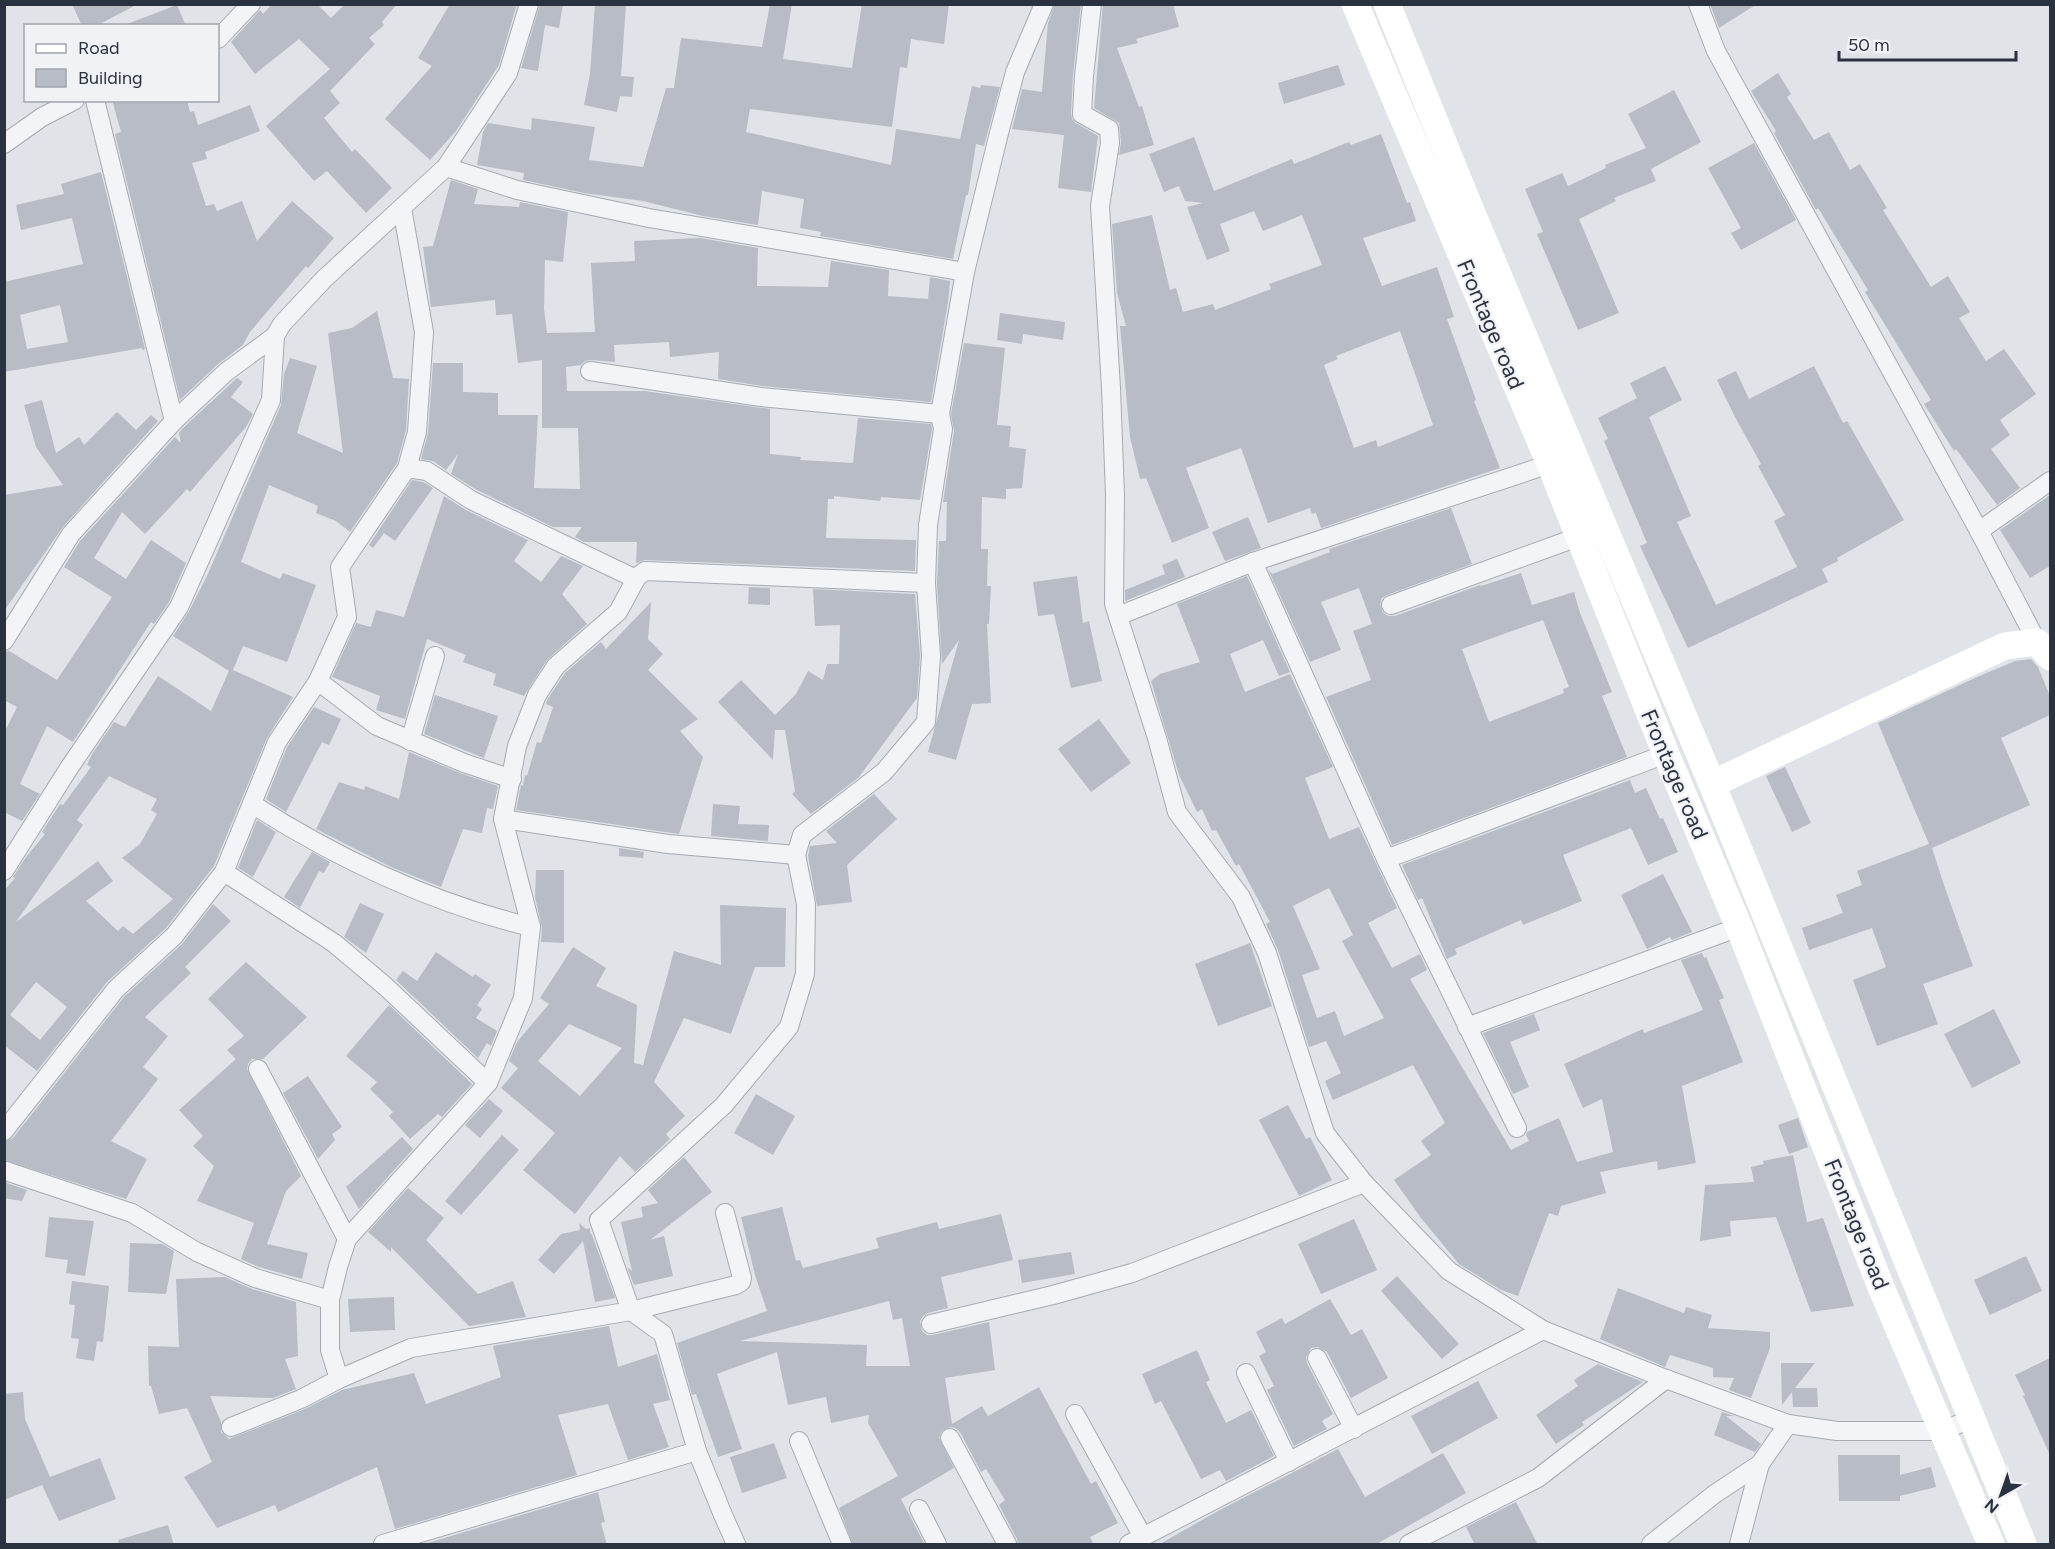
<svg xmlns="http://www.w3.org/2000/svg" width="2055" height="1549" font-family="Figtree,sans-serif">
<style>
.building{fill:#b8bcc5;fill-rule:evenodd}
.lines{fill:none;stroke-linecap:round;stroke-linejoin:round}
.street-casing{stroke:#a6aab2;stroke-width:20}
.street{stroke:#f3f4f7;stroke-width:18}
.secondary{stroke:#fff;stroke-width:27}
.labels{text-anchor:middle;stroke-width:4.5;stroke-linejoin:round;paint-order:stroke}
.street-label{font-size:22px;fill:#2a313f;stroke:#f0f2f6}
</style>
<rect width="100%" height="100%" fill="#e0e3e8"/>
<!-- building -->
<g class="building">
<path d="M72,4H138L96,26H82Z"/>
<path d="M272,4H317L331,18L345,4H397L382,22L384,25L369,38L375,44L330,91L340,103L324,118L352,152L355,149L392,188L366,213L327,171L314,181L266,126L330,69L299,39L255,74L231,42L260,10L263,14Z"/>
<path d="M450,4H517L499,65L456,131L430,160L385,119L432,66L418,58Z"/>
<path d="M540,4H563L559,28L545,25L538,71L521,68Z"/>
<path d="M595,4H626L621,76L634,77L632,97L620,96L617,112L584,105L590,74Z"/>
<path d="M770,4H792L783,59L852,68L862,4H949L944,44L911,39L907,68L900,67L892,127L750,109L746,132L891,165L896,129L960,139L972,86L980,88L981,85L1000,87L984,146L976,144L968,195H966L953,259L820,236L821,232L800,228L804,199L762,191L758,225L703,216L643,201L584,193L523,180L524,173L477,165L483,132L488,123L531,130L532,118L595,127L589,160L643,167L666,88H674L681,38L762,47Z"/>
<path d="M1055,4H1081L1073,75L1071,113L1072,119L1076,123L1098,136L1091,192L1058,188L1064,135L1012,129L1022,89L1042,92L1048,23Z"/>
<path d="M1103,4H1173L1179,27L1136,39L1138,43L1117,48L1139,107L1142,106L1154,145L1119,155L1121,142L1119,123L1094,108Z"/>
<path d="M1710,4H1757L1719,28Z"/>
<path d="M177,5L186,26H128L127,24Z"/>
<path d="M1338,65L1345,85L1284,104L1278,83Z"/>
<path d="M1778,73L1791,94L1787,97L1814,140L1829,132L1850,170L1860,164L1887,208L1883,210L1931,287L1948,276L1970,312L1959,318L1986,361L2004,349L2036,394L2000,420L2010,435L1991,449L2020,488L1997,505L1956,449L1954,451L1924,404L1931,400L1865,292L1868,290L1818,208L1816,210L1774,133L1776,131L1751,91Z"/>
<path d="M1674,90L1701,142L1651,169L1656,181L1614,198L1616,201L1579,219L1619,313L1578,330L1537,234L1543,232L1525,189L1562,173L1568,186L1606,168L1605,165L1646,148L1628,114Z"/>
<path d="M112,100H187L190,112L194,111L198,125L250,105L260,131L205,152L207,159L192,163L206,206L214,204L217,211L242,201L257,241L292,201L334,238L308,268L306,266L250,332L243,345L218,364L180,400L115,134L121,132Z"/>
<path d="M1381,134L1407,203L1410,202L1416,221L1363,238L1382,286L1437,267L1454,317L1447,319L1476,400L1474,401L1500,468L1321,528L1316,513L1312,514L1310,508L1268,523L1241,448L1186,468L1209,528L1172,543L1146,478L1140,479L1130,437L1120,326H1126L1117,293L1112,224L1152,215L1170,290L1176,288L1183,312L1213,304L1215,310L1271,289L1269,284L1322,265L1302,215L1263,231L1254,211L1220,224L1230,251L1207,260L1187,207L1203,203L1185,201L1179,186L1164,192L1149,154L1194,137L1214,191L1292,159L1294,164L1349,142L1351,145ZM1400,331L1433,425L1378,447L1376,440L1354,448L1324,365L1338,359L1336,356Z"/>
<path d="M1754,143L1796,220L1741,250L1731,233L1741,228L1708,168Z"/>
<path d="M101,172L145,349L142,350V348L4,372V282L83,264L72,218L21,230L16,205L64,194L61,184ZM60,305L68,342L27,349L20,315Z"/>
<path d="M451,180L478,189L474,204L519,207L520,202L568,212L563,262L545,260L544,309L547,333L595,332L591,263L635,261L634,241L700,238L758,248L757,286L828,287L831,261L889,270L888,296L928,299L930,277L950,281L948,302L931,402L762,386L718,379L719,352L670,357L669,342L614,345L615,362L591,360L585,361L581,365L566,367L567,391H645L770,409V454L801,457L800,460L853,463L858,418L931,424L932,429L920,500L881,497L880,501L834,496V499H828L826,538L916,540L915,571L645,560L636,563L637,542H584L575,537L582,527H553L477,490L451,474L458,454L446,470L433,461L421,459L428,433L433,363H463V392L498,393V415H538L534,488L580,489L578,428H542V360L518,363L512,314L496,315L495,300L431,307L423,247L433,246Z"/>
<path d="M377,311L393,378L409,379L406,430L397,463L350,532L336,521L316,513L318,506L269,485L241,562L280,579L283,573L316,585L287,662L243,646L233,670L293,697L267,738L214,866L166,928L107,982L37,1071L4,1045V891L15,878L13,877L26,857L45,834L42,832L60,804L63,805L91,767L87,765L92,754L114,722L125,727L158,676L211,711L229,671L173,636L188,613L207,576L281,405L284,374L290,358L317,366L297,433L343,453L328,333L352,328ZM109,776L157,799L151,810L157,814L140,844L122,858L173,899L133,934L123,926L118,931L86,901L113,881L98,861L16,922L83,825L77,820ZM36,982L67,1007L40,1040L10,1015Z"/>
<path d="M1000,313L1065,322L1063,340L1023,334L1022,344L997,340Z"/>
<path d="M964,343L1005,348L997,425L1011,426L1009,447L1026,449L1022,488L1006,489V499L982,497L981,549H988L987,586H991L989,624H987L991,703L972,704L956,760L928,752L959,640L942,664L937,583L939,541H946L947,502H943L954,431L951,414Z"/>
<path d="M1665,366L1682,400L1649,417L1691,516L1677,522L1716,605L1797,567L1774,521L1785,515L1758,466L1761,464L1735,417L1717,380L1736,371L1749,399L1814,366L1843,423L1847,421L1904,520L1837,558L1838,561L1822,569L1828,582L1688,648L1640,546L1647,543L1604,441L1608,439L1598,418L1637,398L1630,383Z"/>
<path d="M237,378L243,382L231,397L253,414L246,427L190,492L187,489L145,534L122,512L94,558L126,579L151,540L186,563L169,602L154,624L151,622L73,742L47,726L20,784L40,794L22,821L6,813L4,818V733L17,707L4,700V652L9,651L57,680L112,597L64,567L80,541L175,437L181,443L179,433L182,429Z"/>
<path d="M42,400L56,453L79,437L84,445L117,412L136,430L151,415L158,421L63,527L4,611V495L63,485L36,447L24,405Z"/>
<path d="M412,480L423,482L433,488L395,541L384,533L373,548L369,545Z"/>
<path d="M2050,495V566L2030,578L2000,530Z"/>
<path d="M444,496L466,510L528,540L514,561L541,582L561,556L583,566L562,594L587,624L547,660L524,696L493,685L496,674L463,662L466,655L427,639L405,719L376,710L380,696L332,677L356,623L371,627L376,610L404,617Z"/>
<path d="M1451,508L1472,564L1387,595L1382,598L1380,604L1383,613L1388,616H1395L1480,585L1481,586L1521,573L1532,605L1574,592L1580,613L1612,692L1602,696L1627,757L1392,845L1326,697L1371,680L1353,631L1372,624L1359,588L1321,602L1341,650L1310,662L1268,569L1272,574L1330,552L1329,549ZM1543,620L1569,687L1563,689L1564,693L1489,722L1462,649Z"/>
<path d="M1248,517L1261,548L1225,561L1212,532Z"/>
<path d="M1177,559L1185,577L1125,601V590L1165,574L1162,565Z"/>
<path d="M1077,576L1083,623L1089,621L1102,681L1071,688L1054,614L1038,616L1033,582Z"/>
<path d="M1247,576L1290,672L1279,676L1263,640L1230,654L1245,692L1290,674L1333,767L1305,778L1329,839L1359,827L1397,908L1368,923L1392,968L1420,954L1427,970L1410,979L1511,1150L1529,1141L1526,1135L1527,1132L1559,1118L1577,1162L1613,1152L1602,1099L1583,1108L1564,1064L1643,1029L1644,1033L1703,1010L1681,960L1702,953L1704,958L1706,957L1724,998L1719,1000L1743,1062L1682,1086L1696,1163L1658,1170L1657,1161L1600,1172L1606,1193L1561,1206L1558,1216L1549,1213L1518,1296L1499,1289L1459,1264L1421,1218L1394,1180L1431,1155L1421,1141L1445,1123L1413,1065L1333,1100L1325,1081L1341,1073L1326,1041L1309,1047L1278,950L1266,924L1270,922L1239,864L1236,866L1216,830L1212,831L1202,809L1197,812L1179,775L1151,681L1160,674L1200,662L1177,604ZM1329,888L1353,935L1342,941L1384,1018L1344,1036L1335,1011L1317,1018L1302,975L1320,969L1293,906Z"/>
<path d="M749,587L770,588V605L748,604Z"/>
<path d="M813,589L915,594L920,656L917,698L859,777L811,814L792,794L795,791L785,730H775L773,760L718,702L741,680L775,715L796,694L808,671L823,680L827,664H839L840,625L815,626Z"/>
<path d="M651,602L648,639L663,654L648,670L698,719L680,731L703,757L679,834L516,810L521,785L523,786L525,775L527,776L537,742L541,743L553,707L546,704L547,700L565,673L601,642L606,649Z"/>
<path d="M2031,659L2038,667L2050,696V715L2001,738L2030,805L1932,848L1945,888L1973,966L1923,984L1938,1024L1877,1046L1853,980L1886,967L1872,928L1809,950L1802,928L1843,913L1836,895L1862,885L1857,871L1929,844L1878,723L1975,678L2015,661Z"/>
<path d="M435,695L498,716L484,758L424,734Z"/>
<path d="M314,707L341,719L329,745L322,742L286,812L266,799L287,747Z"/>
<path d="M1099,719L1131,763L1091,792L1058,749Z"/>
<path d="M409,752L460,773L498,786L493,809L487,808L482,833L463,829L441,887L391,867L316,829L339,782L364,790L365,786L399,799Z"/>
<path d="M1785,767L1811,823L1792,832L1766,776Z"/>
<path d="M1630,780L1635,793L1646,788L1660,819L1663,818L1678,852L1648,865L1631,828L1563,855L1582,901L1523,925L1521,920L1455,949L1457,954L1447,959L1422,898L1418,900L1402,865Z"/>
<path d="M874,794L897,819L847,865L852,902L817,906L808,856L810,846L837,843L826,831Z"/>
<path d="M713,804L740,806L738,824L769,825L768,841L711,836Z"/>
<path d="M257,820L276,832L253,877L238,868Z"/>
<path d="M619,848L644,852L643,858L619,856Z"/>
<path d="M312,852L330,862L324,873L319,871L300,908L284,897Z"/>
<path d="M536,870H564V943L541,942L542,928L535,897Z"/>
<path d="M1663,874L1692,932L1672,940L1670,937L1647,949L1621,895Z"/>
<path d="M360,903L384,914L366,953L344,937Z"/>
<path d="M213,904L231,921L185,967L191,973L145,1017L168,1036L143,1067L158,1079L111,1141L147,1159L126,1199L4,1160V1142L13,1138L124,997L182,944Z"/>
<path d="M720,905L786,908L785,967H755L731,1034L684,1018L654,1082L685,1116L666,1134L670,1139L635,1172L620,1156L575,1214L523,1170L555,1133L501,1088L518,1068L509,1061L517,1042L549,1004L540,998L573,947L606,968L596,986L637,1005L634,1063L643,1065L674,951L721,965ZM569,1024L622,1048L580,1096L538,1061Z"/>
<path d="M1250,943L1272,1006L1218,1026L1195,964Z"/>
<path d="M436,952L473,977L475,974L491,985L477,1005L482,1009L476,1018L497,1031L491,1046L487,1043L478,1058L396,980L403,971L417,981Z"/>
<path d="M246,962L307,1017L263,1059H252L248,1064L247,1069L301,1176L286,1191L267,1244L308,1253L302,1279L259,1267L241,1259L254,1223L197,1201L214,1166L193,1146L203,1136L179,1110L236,1059L227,1050L244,1036L208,999Z"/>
<path d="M389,1005L472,1084L442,1117L438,1114L410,1139L389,1116L393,1112L370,1089L377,1082L346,1056Z"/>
<path d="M1994,1009L2021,1063L1972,1088L1944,1034Z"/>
<path d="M1534,1014L1540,1030L1510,1042L1529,1087L1513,1094L1483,1033Z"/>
<path d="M308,1076L342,1127L332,1134L335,1140L318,1159L283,1093Z"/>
<path d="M756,1094L795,1116L773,1155L734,1133Z"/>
<path d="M489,1099L503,1111L480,1138L465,1125Z"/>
<path d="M1288,1105L1306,1139L1310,1137L1332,1180L1299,1196L1259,1120Z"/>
<path d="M1798,1118L1808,1147L1789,1154L1778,1125Z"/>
<path d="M502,1135L519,1150L461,1215L445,1201Z"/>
<path d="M402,1137L413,1149L359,1209L346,1187Z"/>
<path d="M1793,1155L1807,1222L1823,1218L1854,1306L1811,1312L1776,1217L1730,1221L1731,1236L1700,1241L1705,1185L1754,1182L1751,1167L1764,1164L1763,1161Z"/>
<path d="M684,1157L712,1192L650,1240L664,1236L673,1276L634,1285L627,1267L632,1271L621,1222L643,1217L641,1207L658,1203L648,1190Z"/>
<path d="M4,1182L27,1190L22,1201L4,1198Z"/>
<path d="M408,1188L444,1218L426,1240L478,1294L513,1281L526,1317L469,1326L391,1247V1252L368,1232Z"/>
<path d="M782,1207L796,1261L800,1260L803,1268L879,1248L876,1238L937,1222L939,1229L1001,1214L1013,1260L941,1277L948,1308L928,1313L923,1316L920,1321L922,1331L927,1335H933L989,1322L995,1370L945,1378L952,1424L982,1406L988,1416L1039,1387L1091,1484L1096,1481L1118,1523L1090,1537L1094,1545H1018L1017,1539L999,1505L1005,1500L986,1469L981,1472L960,1432L955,1428L950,1427L941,1432L939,1438L954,1468L901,1499L925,1545H853L839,1508L898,1476L868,1423L869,1415L831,1423L826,1397L788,1405L777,1352L717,1374L742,1449L718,1457L696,1394L692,1395L677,1343L767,1311L755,1275L741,1217ZM889,1301L893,1320L902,1318L910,1366H866L867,1345L740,1341Z"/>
<path d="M49,1217L94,1221L85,1276L66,1273L68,1260L45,1257Z"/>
<path d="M1354,1219L1377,1270L1321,1294L1298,1244Z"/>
<path d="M579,1223L586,1229L590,1228V1233L592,1235L615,1298L595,1302L583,1241L554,1274L538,1260L561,1234L580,1230Z"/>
<path d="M130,1243L162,1244L174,1251L166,1294L128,1292Z"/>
<path d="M1071,1252L1075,1274L1022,1283L1018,1260Z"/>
<path d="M2026,1256L2042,1291L1990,1315L1974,1280Z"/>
<path d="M1397,1276L1459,1344L1442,1359L1381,1291Z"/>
<path d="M225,1277L252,1289L296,1302L298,1356L285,1359L296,1389L273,1398L210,1396L221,1422V1432L229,1439L305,1409L342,1390L414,1373L426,1404L501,1377L493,1346L609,1326L618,1367L657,1354L670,1400L653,1404L669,1447L628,1460L608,1404L558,1415L577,1475L395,1529L377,1467L278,1512L275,1505L217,1528L184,1477L212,1462L187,1408L159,1414L151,1386H149L148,1346L179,1347L176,1279Z"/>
<path d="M72,1281L109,1286L103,1342L97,1341L94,1361L76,1358L79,1339L71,1338L75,1305L69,1304Z"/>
<path d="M1618,1288L1684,1313L1686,1307L1712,1315L1708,1328L1770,1332V1348L1751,1398L1729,1390L1734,1378L1713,1377V1368L1670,1355L1665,1367L1600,1339Z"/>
<path d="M394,1297L395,1330L350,1332L348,1299Z"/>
<path d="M1330,1299L1351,1335L1362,1329L1388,1378L1351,1398L1327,1352L1318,1347L1311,1348L1306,1357L1307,1363L1333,1414L1322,1421L1327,1429L1294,1446L1267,1390L1274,1386L1259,1356L1266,1352L1256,1332L1282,1318L1285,1324Z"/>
<path d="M1197,1350L1210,1380L1206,1382L1226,1423L1251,1410L1274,1456L1226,1481L1220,1470L1201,1479L1161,1401L1155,1404L1142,1374Z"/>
<path d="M2050,1358V1455L2023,1396L2025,1395L2015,1375Z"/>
<path d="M1781,1363H1815L1795,1388H1817L1818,1407H1793L1792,1392L1782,1405Z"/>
<path d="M1598,1364L1643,1382L1582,1422L1584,1425L1556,1444L1536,1415L1578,1386L1574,1380Z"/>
<path d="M1478,1381L1498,1418L1432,1454L1411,1416Z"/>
<path d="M23,1392L25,1419L50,1477L100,1458L116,1499L59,1521L42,1485L4,1500V1394Z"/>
<path d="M1722,1412L1734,1416H1726L1761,1444L1755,1452L1714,1435Z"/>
<path d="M774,1443L787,1478L742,1493L730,1457Z"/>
<path d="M1338,1449L1365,1497L1443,1453L1466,1493L1375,1545H1158L1218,1511Z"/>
<path d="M1838,1455H1900V1475L1931,1467L1936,1487L1900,1496V1501H1839Z"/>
<path d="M598,1492L605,1522L601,1523L607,1545H421Z"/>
<path d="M1516,1502L1538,1545H1475L1466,1527Z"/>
<path d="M168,1525L174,1545H119L118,1540Z"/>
</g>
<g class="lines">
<!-- street casing -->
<g class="street-casing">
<g id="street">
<path d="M1092,4L1084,76L1082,114L1109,129L1110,143L1100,206L1111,388L1115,495L1114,604L1157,738L1177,812L1241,897L1267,953L1325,1133L1364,1183L1449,1271L1543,1330L1666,1379L1788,1424L1837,1431H1942L1971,1419"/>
<path d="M1698,4L1716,51L1979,531L2037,642"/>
<path d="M218,39L251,4"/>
<path d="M95,100L174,421"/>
<path d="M4,144L42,117L75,100"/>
<path d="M446,167L517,190L649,218L965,272"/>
<path d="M590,371L761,397L940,414"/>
<path d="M407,468L427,471L471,500L636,579"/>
<path d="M1979,531L2050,481"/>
<path d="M1253,562L1386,859L1517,1128"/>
<path d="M1391,605L1578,537"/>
<path d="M1118,616L1253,562L1550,464"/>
<path d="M4,641L71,534L174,421L226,372L275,336L282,324L324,279L446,167L508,73L529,4"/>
<path d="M318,681L377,726L464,763L512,779"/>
<path d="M410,741L435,656"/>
<path d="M252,804C338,859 431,903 531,927"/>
<path d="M503,819L668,844L796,855"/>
<path d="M1386,859L1666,754"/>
<path d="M4,871L69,768L179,607L271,400L275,336"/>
<path d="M224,872L334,943L385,986L488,1083"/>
<path d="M1467,1027L1739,927"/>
<path d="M258,1069L347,1239"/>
<path d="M4,1131L116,989L174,936L224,872L277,742L318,681L347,617L340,567L407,468L417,432L424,332L402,208"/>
<path d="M6,1171L132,1213L197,1252L255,1278L330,1300"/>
<path d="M931,1324L1053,1295L1132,1273L1364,1183"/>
<path d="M1317,1358L1354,1429"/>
<path d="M1246,1373L1289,1462"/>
<path d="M339,1379L330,1350V1300L338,1267L347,1239L488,1083L523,998L531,927L503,819L517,746L537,695L556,666L618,612L637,577L645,571L926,583"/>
<path d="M1075,1414L1143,1537"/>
<path d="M231,1427L301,1399L339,1379L411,1348L631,1311L736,1285L741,1282L742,1278L725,1213"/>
<path d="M950,1438L1007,1544"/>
<path d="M799,1441L842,1544"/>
<path d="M919,1509L937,1544"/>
<path d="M383,1544L697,1451"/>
<path d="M736,1544L723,1515L697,1451L663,1334L631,1311L599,1220L724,1105L789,1027L805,974L806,904L796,855L802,835L884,772L926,722L931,656L926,583L928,525L943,429L940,414L965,272L998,137L1015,72L1044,4"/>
<path d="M1129,1544L1543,1330"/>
<path d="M1409,1544L1538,1478L1666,1379"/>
<path d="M1651,1544L1716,1493L1760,1464"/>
<path d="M1739,1544L1760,1464L1788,1424"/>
</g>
</g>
<!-- street -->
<use href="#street" class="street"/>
<!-- secondary -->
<g class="secondary">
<path d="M1355,4L1550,464L1666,754L1739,927L1883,1292L1991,1544"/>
<path d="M1387,4L1467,201L1712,784L2023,1544"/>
<path d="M1712,784L2005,646L2037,642L2050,657"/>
</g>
</g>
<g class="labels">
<!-- street labels -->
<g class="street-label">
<text transform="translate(1491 324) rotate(67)" y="8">Frontage road</text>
<text transform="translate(1675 774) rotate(67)" y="8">Frontage road</text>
<text transform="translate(1857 1224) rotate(68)" y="8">Frontage road</text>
</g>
</g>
<!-- border -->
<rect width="2055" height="1549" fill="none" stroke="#2a313f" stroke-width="12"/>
<!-- legend -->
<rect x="24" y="24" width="195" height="78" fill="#f0f2f6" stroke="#a1a5ad" stroke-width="1.5"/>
<rect x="36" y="44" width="30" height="9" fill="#ffffff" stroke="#a1a5ad" stroke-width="1.5"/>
<text x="78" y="54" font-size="18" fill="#2a313f">Road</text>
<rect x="36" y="69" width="30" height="18" fill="#b8bcc5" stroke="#a1a5ad" stroke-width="1.5"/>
<text x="78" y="84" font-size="18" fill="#2a313f">Building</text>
<!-- north arrow -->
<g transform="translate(2001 1495) rotate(220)" stroke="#f0f2f6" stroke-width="4.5" paint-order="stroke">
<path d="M0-4.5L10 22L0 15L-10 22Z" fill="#2a313f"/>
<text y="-9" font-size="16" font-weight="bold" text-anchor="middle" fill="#2a313f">N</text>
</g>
<!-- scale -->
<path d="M1839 51v9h177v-9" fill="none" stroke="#2a313f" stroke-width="3"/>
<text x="1848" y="51" font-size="18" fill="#2a313f" stroke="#f0f2f6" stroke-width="4.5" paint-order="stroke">50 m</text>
</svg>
